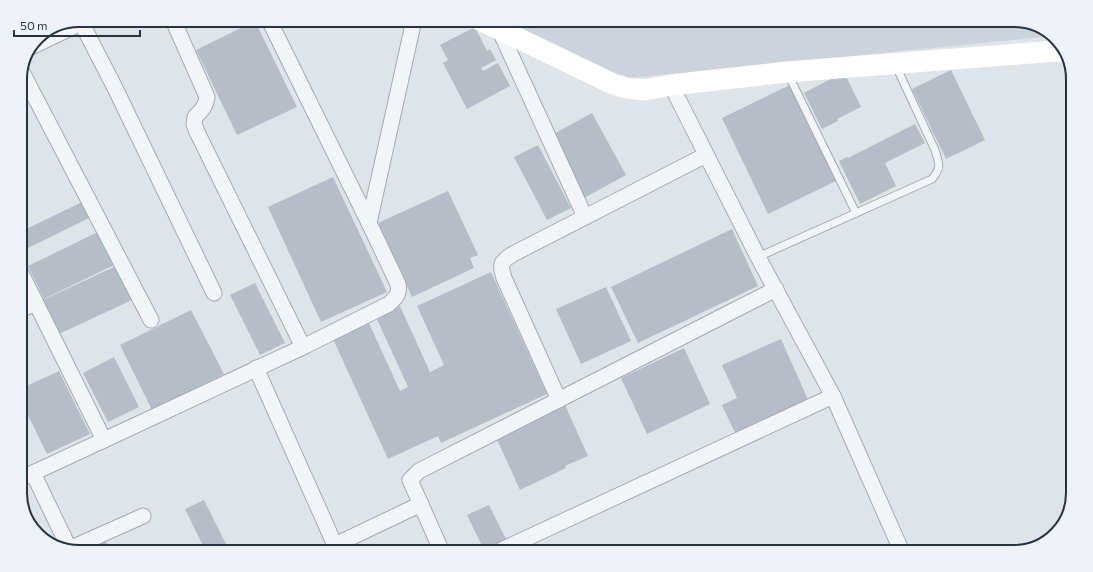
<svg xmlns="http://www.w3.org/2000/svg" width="1093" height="572" font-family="Commissioner,sans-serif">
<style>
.built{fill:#cdd3db}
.building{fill:#b6bdc6}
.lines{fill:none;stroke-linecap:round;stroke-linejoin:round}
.lane-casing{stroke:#a4abb3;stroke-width:9}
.street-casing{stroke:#a4abb3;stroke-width:17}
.lane{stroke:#f2f4f7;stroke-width:7}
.street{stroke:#f2f4f7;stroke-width:15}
.secondary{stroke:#fff;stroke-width:21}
.rim{fill:none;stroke:#273340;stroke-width:2}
</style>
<rect width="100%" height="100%" fill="#dfe4e9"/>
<!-- built -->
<path class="built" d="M504,20H1014L1040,26L1052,36L620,79Z"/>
<!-- building -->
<g class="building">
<path d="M255,21L297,107L237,135L196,50Z"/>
<path d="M475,27L487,51L490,49L496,60L481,68L483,71L498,63L510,86L467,109L443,63L448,60L440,45Z"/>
<path d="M951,70L985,140L946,159L912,89Z"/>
<path d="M844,72L861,107L837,119L838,121L822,129L804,93Z"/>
<path d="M792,84L838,180L768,214L722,118Z"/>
<path d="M592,113L626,175L584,198L550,136Z"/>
<path d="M915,124L925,143L885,163L896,186L860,204L839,161L847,157L848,158Z"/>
<path d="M538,145L571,208L547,220L514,157Z"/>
<path d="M333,177L387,292L321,322L268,207Z"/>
<path d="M448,191L478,255L470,258L474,268L412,297L378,223Z"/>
<path d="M82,202L89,218L20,252V232Z"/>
<path d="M732,229L758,286L638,343L611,287Z"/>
<path d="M100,231L116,264L44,299L28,266Z"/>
<path d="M116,266L132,300L59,334L43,300Z"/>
<path d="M491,272L547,394L441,443L438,436L388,459L332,337L368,321L400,391L408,387L376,317L400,306L430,372L444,365L417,306Z"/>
<path d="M255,283L285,343L260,355L230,295Z"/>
<path d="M606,287L631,341L581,364L556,309Z"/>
<path d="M191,310L224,374L152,410L120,345Z"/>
<path d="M781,339L810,404L737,437L722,405L737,398L722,365Z"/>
<path d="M684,348L710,404L647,434L621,378Z"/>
<path d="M114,357L139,407L108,422L83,373Z"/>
<path d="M59,371L90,434L47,454L20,399V389Z"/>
<path d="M565,405L588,456L565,466L566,468L520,490L495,435Z"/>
<path d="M204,500L230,552H206L185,509Z"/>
<path d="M489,505L509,545L495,552H485L467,515Z"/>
<path d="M104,538L111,552H85L83,548Z"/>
</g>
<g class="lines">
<!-- lane casing -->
<g class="lane-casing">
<g id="lane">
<path d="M788,74L856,213"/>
<path d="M758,257L932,179C942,167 939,164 935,150L896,66"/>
</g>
</g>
<!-- street casing -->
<g class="street-casing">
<g id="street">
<path d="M80,20L115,88L214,293"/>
<path d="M173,20L207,97C206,106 202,110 195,117L194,124L197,132L303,347"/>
<path d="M499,29L585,217"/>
<path d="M33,46L81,23"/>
<path d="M22,72L151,320"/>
<path d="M671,85L758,257L833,396L902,552"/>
<path d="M369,223L414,20"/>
<path d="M20,271L104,440L20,479"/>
<path d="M20,310L36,303"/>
<path d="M256,368L338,552"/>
<path d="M559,400L504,278C500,264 500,262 513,254L706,155"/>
<path d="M104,440L303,347L389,304C396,297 400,294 398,284L369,223L269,20"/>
<path d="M33,473L70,550"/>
<path d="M335,545L421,504"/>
<path d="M69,549L143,516"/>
<path d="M442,552L410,480L419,471L776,289"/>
<path d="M497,552L833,396"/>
</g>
</g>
<!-- lane -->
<use href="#lane" class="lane"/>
<!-- street -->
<use href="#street" class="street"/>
<!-- secondary -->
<path class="secondary" d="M480,20L611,83L626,88L645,90L671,85L787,72L1057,51L1065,52"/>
</g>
<!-- crop -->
<path d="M0 0H1093V572H0ZM79 27H1014A52 52 0 0 1 1066 79V493A52 52 0 0 1 1014 545H79A52 52 0 0 1 27 493V79A52 52 0 0 1 79 27Z" fill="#eef2f6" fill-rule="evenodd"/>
<path class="rim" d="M79 27H1014A52 52 0 0 1 1066 79V493A52 52 0 0 1 1014 545H79A52 52 0 0 1 27 493V79A52 52 0 0 1 79 27Z"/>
<!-- scale -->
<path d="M14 30v6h126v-6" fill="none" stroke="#273340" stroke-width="2"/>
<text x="20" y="30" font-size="12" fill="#273340" stroke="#eef2f6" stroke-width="3" paint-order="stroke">50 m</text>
</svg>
